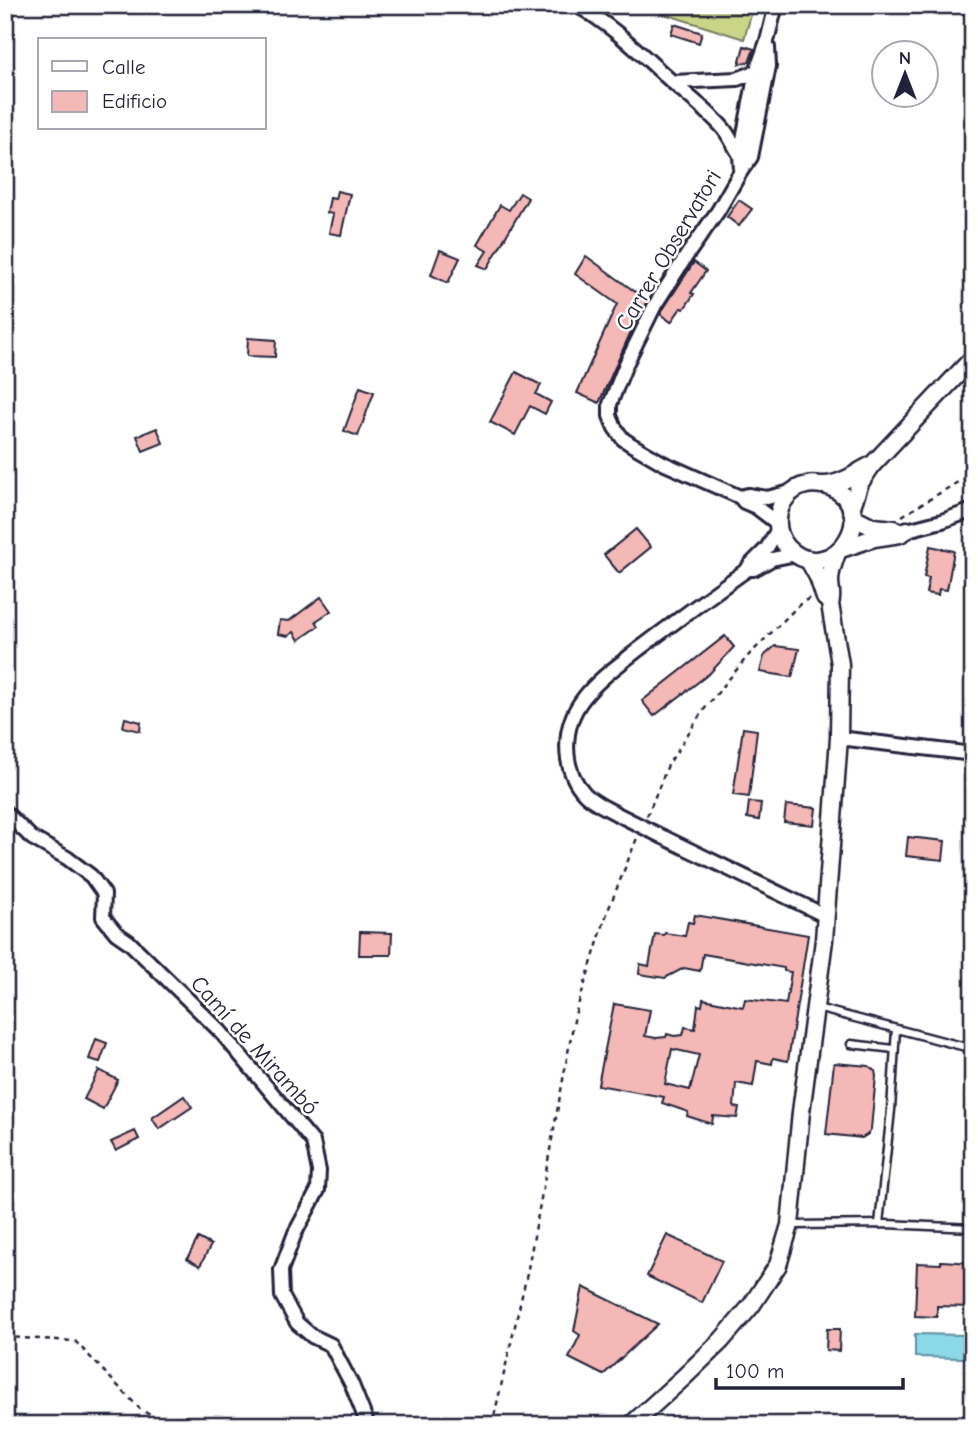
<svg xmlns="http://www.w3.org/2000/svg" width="978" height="1430" font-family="'Comic Neue',sans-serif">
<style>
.green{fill:#cad588;stroke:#767c62;stroke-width:2}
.water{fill:#8ad8e8;stroke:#608fa3;stroke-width:2}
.building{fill:#f4b8b6;stroke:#22223b;stroke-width:2;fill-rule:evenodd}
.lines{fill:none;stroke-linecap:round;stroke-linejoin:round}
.lane-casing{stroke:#22223b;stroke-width:11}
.street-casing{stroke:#22223b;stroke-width:18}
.secondary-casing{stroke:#22223b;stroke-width:21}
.path{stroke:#22223b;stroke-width:2.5;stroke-dasharray:5 5;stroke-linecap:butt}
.lane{stroke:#fff;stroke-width:6}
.street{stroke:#fff;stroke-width:12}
.secondary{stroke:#fff;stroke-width:16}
.street-bridge-casing{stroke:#22223b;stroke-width:18;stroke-linecap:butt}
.street-bridge{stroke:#fff;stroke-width:12}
.labels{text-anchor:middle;stroke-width:5;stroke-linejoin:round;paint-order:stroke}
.street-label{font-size:23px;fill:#22223b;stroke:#fff}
</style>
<rect width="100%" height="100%" fill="#fff"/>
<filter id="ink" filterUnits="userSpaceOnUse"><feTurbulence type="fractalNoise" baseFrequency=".0143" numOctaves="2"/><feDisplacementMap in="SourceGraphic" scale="14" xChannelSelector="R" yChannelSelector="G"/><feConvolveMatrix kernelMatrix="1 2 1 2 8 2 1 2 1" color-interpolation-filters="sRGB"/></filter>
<g filter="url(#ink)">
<!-- green -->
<path class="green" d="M636,5H754L744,39Z"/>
<!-- water -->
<path class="water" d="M915,1334L964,1335L963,1358L915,1357Z"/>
<!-- building -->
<g class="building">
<path d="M674,24L702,33L699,43L671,34Z"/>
<path d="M744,46L754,49L749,62L739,64Z"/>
<path d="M337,191L350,194L341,235L329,233L333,214L327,213L330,198L335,199Z"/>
<path d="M520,193L528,198L487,269L478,265L487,251L477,245L500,205L509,210Z"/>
<path d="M739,200L752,209L739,226L727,217Z"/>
<path d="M440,250L460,258L448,283L431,275Z"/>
<path d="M586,256L648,301L638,319L637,318L599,403L577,393L617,304L575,274Z"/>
<path d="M694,262L706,271L691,293L694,294L684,309L681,308L671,322L660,314Z"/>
<path d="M248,338L276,340L275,357L247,356Z"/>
<path d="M516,372L541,385L536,394L551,402L545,414L530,406L515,435L490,422Z"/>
<path d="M360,387L374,392L358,436L344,431Z"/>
<path d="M157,428L163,443L143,451L137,436Z"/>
<path d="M636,529L651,547L619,573L604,555Z"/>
<path d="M930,546L954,551L947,590L939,589L938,595L926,593L929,578L924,577Z"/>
<path d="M321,597L331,611L316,621L319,626L299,640L294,632L288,636L278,634L280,620L289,621Z"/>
<path d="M725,636L734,647L710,673L654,716L642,701Z"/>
<path d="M775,646L799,649L792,677L760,672L764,656Z"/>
<path d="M125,718L141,722L140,731L123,727Z"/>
<path d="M743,728L757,730L749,797L733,795Z"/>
<path d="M749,802L761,803L759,820L747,818Z"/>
<path d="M786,805L816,808L814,825L784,822Z"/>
<path d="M908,837L945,841L943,860L906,856Z"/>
<path d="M695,915L808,935L788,1061L773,1058L772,1064L757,1061L753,1086L736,1083L734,1107L739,1108L737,1118L713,1116L712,1124L687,1116L688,1112L662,1103L664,1097L598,1085L614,1004L650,1010L645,1036L656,1038L666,1037L667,1034L674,1036L683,1035L685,1027L695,1029L698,1005L702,1006L703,999L743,1007L745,999L786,1004L791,972L784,971V968L703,954L700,971L684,968L665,978L639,974L640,964L649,966L655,934L664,935L665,933L685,936L688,922L693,923ZM672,1049L699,1055L690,1090L665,1084Z"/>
<path d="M360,932L392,933L391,955H359Z"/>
<path d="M96,1039L107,1043L100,1062L89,1059Z"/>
<path d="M834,1063L869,1066L875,1071L876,1076L871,1129L868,1134L862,1138L826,1134Z"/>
<path d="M99,1070L118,1080L103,1109L84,1099Z"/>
<path d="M184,1096L192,1107L159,1129L152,1118Z"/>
<path d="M135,1131L139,1139L116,1151L111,1142Z"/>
<path d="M667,1235L722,1261L702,1303L647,1276Z"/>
<path d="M198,1238L211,1245L200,1266L187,1259Z"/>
<path d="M941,1261L973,1263V1307L937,1306V1317L915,1316L917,1263L941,1264Z"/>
<path d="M583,1287L658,1324L603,1375L569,1358L580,1335L574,1331Z"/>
<path d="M827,1329H840L839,1351L826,1350Z"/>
</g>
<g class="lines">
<!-- lane casing -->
<g class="lane-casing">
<g id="lane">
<path d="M817,1008L973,1049"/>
<path d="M851,1044L894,1049"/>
<path d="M879,1224L891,1110L896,1029"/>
<path d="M793,1225L886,1224L973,1228"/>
</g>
</g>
<!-- street casing -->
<g class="street-casing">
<g id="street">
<path d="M576,5C612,25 640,53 670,80C688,96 707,110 723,128C730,136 734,147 740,155"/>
<path d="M776,5L767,41L756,72L740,155L741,171L718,211L687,255L655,305L626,364L610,404V416L615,428L623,439L632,445L663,463L740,497L744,502L756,507L777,523"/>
<path d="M673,82L737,79L756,72"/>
<path d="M741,171L751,157L769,66L768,47"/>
<path d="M740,497L748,495L767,498L791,492"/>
<path d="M907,530L942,521L973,510"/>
<path d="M749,566L767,548L778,529"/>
<path d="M839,738L973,754"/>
<path d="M5,812L32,838L67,858L91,876L104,894L103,917L116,933L129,942L220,1031L313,1142L319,1171L318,1190L295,1233L281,1270L282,1296L297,1323L312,1336L331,1345L352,1385L368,1425"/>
<path d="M617,814C606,808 594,803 585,794C561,769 562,726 583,699C598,679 620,664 639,649C675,622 711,595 748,569H754L772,559L796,554"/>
<path d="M663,837L826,916"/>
</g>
</g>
<!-- secondary casing -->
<g class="secondary-casing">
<g id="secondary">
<path d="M825,485C889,507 831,591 788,548C781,540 777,530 778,519C779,502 791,488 807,485C813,483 818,485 823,485C830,485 838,483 844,480C854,476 862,469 872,465"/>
<path d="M851,509L860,483L872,465L973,358"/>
<path d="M853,517L873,527L894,529"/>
<path d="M841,549L874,538L900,534L907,530"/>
<path d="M808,559L818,577L825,598"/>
<path d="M631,1425L684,1377L721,1341L751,1306L778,1265L790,1225L801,1112L824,940L839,738L840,664L830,604C833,596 830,589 830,581C830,571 834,562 837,553"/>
</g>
</g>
<!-- path -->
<g class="path">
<path d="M902,516L958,482L973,477"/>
<path d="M647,816L668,765L702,712L747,657L800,604L811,597"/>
<path d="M5,1337L75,1341L140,1409L167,1425"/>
<path d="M492,1425L527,1274L575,1015L607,913L637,838"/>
</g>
<!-- lane -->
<use href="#lane" class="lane"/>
<!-- street -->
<use href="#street" class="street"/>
<!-- secondary -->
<use href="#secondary" class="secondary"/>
<!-- street-bridge casing -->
<g class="street-bridge-casing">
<path id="street-bridge" d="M617,814L663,837"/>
</g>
<!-- street-bridge -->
<use href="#street-bridge" class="street-bridge"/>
</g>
</g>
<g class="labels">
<!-- street labels -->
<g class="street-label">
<text transform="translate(668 250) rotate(-59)" y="8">Carrer Observatori</text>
<text transform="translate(255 1045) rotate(48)" y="8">Camí de Mirambó</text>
</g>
</g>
<!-- margin -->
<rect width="978" height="1430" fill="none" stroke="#fff" stroke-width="28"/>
<rect x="14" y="14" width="950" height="1402" fill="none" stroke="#22223b" stroke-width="2.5" filter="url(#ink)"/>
<!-- legend -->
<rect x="38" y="38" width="228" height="91" fill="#ffffff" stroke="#a7a7b1" stroke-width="2"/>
<rect x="52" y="61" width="35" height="10" fill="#ffffff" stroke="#a7a7b1" stroke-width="2"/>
<text x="102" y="74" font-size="21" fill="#22223b">Calle</text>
<rect x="52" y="91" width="35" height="21" fill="#f4b8b6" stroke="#a7a7b1" stroke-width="2"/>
<text x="102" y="108" font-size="21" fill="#22223b">Edificio</text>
<!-- north arrow -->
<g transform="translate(905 74)"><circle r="33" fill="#ffffff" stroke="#a7a7b1" stroke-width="2"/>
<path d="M0-5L12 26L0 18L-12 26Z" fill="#22223b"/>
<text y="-10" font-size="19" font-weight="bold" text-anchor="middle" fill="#22223b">N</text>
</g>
<!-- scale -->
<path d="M716 1378v10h187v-10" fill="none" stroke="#22223b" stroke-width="3.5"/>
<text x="726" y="1378" font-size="21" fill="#22223b" stroke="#ffffff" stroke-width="5" paint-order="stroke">100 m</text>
</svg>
